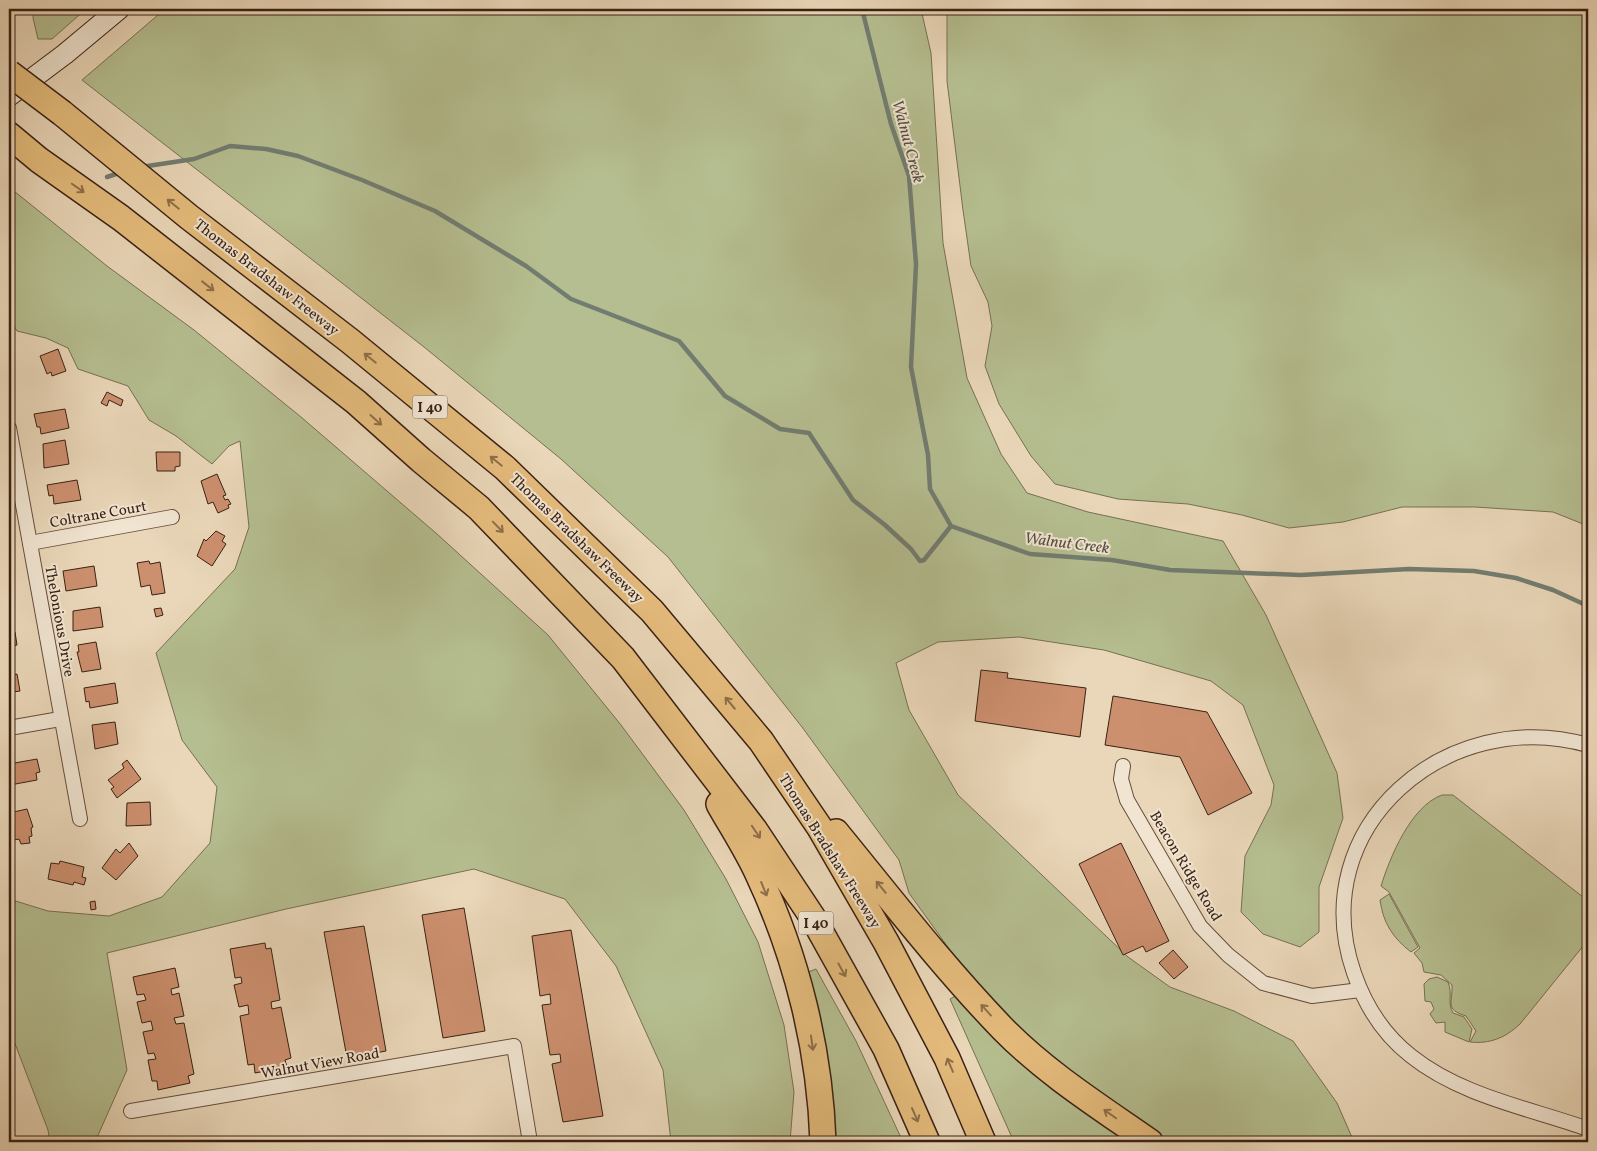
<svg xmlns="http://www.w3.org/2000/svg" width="1597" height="1151" font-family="Vollkorn,serif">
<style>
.green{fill:#b5be90;stroke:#777052}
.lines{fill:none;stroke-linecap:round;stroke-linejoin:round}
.stream{stroke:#727d71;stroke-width:4.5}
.building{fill:#cd906f;stroke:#392113}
.street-casing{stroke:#654e3c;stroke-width:16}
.secondary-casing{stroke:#392113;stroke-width:22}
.highway-casing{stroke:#392113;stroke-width:28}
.street{stroke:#f1e5d2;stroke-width:14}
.secondary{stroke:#f1e5d2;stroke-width:20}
.highway{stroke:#e5bc7c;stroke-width:25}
.highway-bridge-casing{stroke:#392113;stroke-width:28;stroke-linecap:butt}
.highway-bridge{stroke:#e5bc7c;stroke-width:25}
.oneway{stroke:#8f6e48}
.labels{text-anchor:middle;stroke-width:4;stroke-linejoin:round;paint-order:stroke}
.shield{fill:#f1e5d2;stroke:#705c4c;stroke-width:1}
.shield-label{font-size:14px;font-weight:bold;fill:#392113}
.street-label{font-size:15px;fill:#392113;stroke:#f1e5d2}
.water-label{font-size:16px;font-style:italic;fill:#564f42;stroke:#f1e5d2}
</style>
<rect width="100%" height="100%" fill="#ead7b9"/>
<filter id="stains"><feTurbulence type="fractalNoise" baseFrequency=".004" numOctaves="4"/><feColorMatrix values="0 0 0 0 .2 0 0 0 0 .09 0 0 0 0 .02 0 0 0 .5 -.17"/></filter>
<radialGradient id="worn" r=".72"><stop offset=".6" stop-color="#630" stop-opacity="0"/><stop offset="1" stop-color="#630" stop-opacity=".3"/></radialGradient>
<!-- green -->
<g class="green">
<path d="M34,9H86L52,39H38L33,18Z"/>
<path d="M165,9H921L931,53L943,243L967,378L1001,454L1027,493L1088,512L1223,541L1266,615L1337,773L1343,818L1319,887V932L1300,947L1263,934L1241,912L1245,856L1271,805L1274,785L1243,705L1211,681L1104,650L1019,637L938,642L896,663L909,710L958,795L1128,957L1170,987L1234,1011L1293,1041L1337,1103L1354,1142H1170L1028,1041L973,982L909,893L899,860L802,727L668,557L561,459L424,347L82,80Z"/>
<path d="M947,9H1588V526L1553,512L1475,507H1402L1343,522L1289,528L1242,515L1188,504L1118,499L1055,484L1031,456L999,404L985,366L992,326L988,302L971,266L963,210L947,81Z"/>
<path d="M9,187L107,266L194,330L301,417L437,534L548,635L621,725L684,810L726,879L758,942L784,1025L794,1092L790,1142H671L663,1070L616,966L565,899L474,869L286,909L107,953L127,1070L95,1142H50L48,1130L14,1041L9,1010V899L48,911L109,916L162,897L210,843L217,787L182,740L156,653L235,569L249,527L240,441L229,446L212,464L176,436L149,420L128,386L78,369L68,348L46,338L17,331L9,317Z"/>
<path d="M1442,795H1453L1588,901V940L1520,1024C1505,1038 1490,1044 1470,1042L1476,1031L1466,1016C1444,1009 1453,1003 1452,985L1441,975L1424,972L1422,963L1414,953L1420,948L1389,892L1381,886C1390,857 1411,806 1442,795Z"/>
<path d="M1389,894L1418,947L1411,952C1393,938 1383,923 1380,900Z"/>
<path d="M816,969L856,1041L903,1142H832L806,973Z"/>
<path d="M1437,977L1448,982C1453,994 1447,1003 1453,1013L1464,1017L1472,1029L1469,1042L1445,1032V1022L1436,1023L1430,1014L1434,1009L1431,1002L1425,1001L1424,984L1429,979Z"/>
<path d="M959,994L1134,1142H1014L950,999Z"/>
</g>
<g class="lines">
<!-- stream -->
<g class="stream">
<path d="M862,9L891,124L909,176L916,264L911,367L928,455L930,489L951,526L1030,554L1112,560L1170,570L1301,575L1409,569L1474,571L1516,578L1553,590L1588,606"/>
<path d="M141,167L194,159L230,146L266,149L298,156L362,180L435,211L526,266L571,299L679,341L725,396L780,429L809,433L853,500L885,525L911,549L920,561L924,560L951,526"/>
<path d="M107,177L122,172"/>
</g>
</g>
<!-- building -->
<g class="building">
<path d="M58,349L66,371L52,376L51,372L47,374L40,356Z"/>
<path d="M107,392L123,400L121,406L109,400L107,406L101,403Z"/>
<path d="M65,409L69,428L41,434L40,427H37L34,414Z"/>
<path d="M65,440L69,464L44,468L43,444Z"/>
<path d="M156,452H180V466L175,467V471H157Z"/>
<path d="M217,474L226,495L223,496L225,500L228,499L231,504L228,505L229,508L218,513L213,502L208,504L201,481Z"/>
<path d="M77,480L81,500L54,504L53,495L49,496L47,485Z"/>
<path d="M216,531L225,536L222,541L226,544L212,566L197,556L204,539L206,541Z"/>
<path d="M149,561L150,564L160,562L165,593L152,595L150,585L141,587L137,563Z"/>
<path d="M94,566L97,586L66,591L63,571Z"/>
<path d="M100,607L103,627L73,631V611Z"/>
<path d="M161,608L163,615L156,617L154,609Z"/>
<path d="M15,632L17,645L13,646L14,653L9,654V633Z"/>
<path d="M96,642L101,669L82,672L77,652H79L78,645Z"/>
<path d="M981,670L1008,673L1007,678L1086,688L1080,737L975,721Z"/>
<path d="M17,674L20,691L13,692L14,699L9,700V676Z"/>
<path d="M115,683L118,703L90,708L89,701L86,702L84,688Z"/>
<path d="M1113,696L1207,712L1252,793L1208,815L1180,757L1105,745Z"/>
<path d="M115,722L118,744L95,749L92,725Z"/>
<path d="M37,759L40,772L36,773L37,780L10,785L9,764Z"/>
<path d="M127,760L141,779L117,798L111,789L114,787L108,780L124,768L122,764Z"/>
<path d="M150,802L151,825L126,826L127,803Z"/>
<path d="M27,809L33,827L31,828L32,836L29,837L30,843L21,844L19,839L14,840L9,813Z"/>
<path d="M129,843L138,856L116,880L102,868L116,849L120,853Z"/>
<path d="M1121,843L1169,941L1146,952L1143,946L1123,955L1079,864Z"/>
<path d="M60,861L84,867L82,877L86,878L84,885L74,882L73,885L48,879L51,863L59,864Z"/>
<path d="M95,901L96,909L91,910L90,902Z"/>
<path d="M464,908L485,1031L443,1038L422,915Z"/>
<path d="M364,926L386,1051L347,1058L324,932Z"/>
<path d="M571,930L603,1116L563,1122L552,1064L561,1062L560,1054L550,1055L542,1005L551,1004L550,994L540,996L532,936Z"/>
<path d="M265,943L266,949L271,948L280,1000L271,1002L272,1009L281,1007L291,1058L285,1060L287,1067L255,1073L254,1064L248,1065L240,1016L249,1014L248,1005L239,1007L234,985L242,983L241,977L235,978L230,949Z"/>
<path d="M1173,950L1188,967L1174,979L1159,963Z"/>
<path d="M175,968L179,987L171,989L172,995L179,993L184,1016L174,1018L176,1024L184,1023L194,1074L188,1076L190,1083L158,1090L157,1081H152L148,1060L156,1059L154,1053L148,1054L143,1032L153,1030L151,1021L142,1023L137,1002L146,1000L144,994L137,995L133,977Z"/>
</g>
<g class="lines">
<!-- street casing -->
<g class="street-casing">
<g id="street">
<path d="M9,428L80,819"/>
<path d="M30,543L172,517"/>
<path d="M9,728L60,719"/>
<path d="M1588,745C1448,705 1303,826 1354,973C1365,1005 1384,1035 1411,1056C1461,1096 1529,1108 1588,1129"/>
<path d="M1123,766L1121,779L1127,800L1200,926L1228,955L1263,983L1312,996L1360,990"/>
<path d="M131,1111L514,1046L530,1142"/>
</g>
</g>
<!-- secondary casing -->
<g class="secondary-casing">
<path id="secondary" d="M9,96L65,54L119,9"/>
</g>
<!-- highway casing -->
<g class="highway-casing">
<g id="highway">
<path d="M62,113L189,217L350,341L505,468L652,611L761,741L820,828L886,942L947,1058L983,1142"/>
<path d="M9,135L39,160L121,218L356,402L421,460L479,508L623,658L754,829L813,918L886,1049L927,1142"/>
<path d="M719,804C732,827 747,850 758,874C797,957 820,1050 823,1142"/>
<path d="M836,832C890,898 943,967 1003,1029C1046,1073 1100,1107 1150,1142"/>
</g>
</g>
<!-- street -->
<use href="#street" class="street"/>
<!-- secondary -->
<use href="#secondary" class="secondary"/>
<!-- highway -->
<use href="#highway" class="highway"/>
<!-- highway-bridge casing -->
<g class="highway-bridge-casing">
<path id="highway-bridge" d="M9,73L62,113"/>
</g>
<!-- highway-bridge -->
<use href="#highway-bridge" class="highway-bridge"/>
</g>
<!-- one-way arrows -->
<defs><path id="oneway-shaft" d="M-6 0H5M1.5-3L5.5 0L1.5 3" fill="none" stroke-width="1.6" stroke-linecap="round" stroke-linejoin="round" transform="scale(1.25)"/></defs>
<g class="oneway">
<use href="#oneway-shaft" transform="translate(78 188) rotate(35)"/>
<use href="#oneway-shaft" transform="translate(173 204) rotate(-141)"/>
<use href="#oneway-shaft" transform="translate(208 286) rotate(38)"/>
<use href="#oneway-shaft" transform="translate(370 358) rotate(-141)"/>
<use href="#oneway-shaft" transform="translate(376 420) rotate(42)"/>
<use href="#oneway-shaft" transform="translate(496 461) rotate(-141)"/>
<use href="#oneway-shaft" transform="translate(498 527) rotate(46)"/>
<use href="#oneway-shaft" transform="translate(730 703) rotate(-130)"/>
<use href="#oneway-shaft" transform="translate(756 832) rotate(56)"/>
<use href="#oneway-shaft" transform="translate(881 887) rotate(-129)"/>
<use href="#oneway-shaft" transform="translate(764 889) rotate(68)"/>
<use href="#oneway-shaft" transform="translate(842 970) rotate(61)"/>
<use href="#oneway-shaft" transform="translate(986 1010) rotate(-132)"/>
<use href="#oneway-shaft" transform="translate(812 1043) rotate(82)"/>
<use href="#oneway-shaft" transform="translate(950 1065) rotate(-113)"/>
<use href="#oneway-shaft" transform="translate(1110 1114) rotate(-145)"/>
<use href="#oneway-shaft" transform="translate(915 1115) rotate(66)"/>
</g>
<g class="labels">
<!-- shield labels -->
<g class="shield">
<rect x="412.5" y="395.5" width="35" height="23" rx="4"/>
<rect x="798.5" y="911.5" width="35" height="23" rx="4"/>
</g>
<g class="shield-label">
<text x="430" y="412">I 40</text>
<text x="816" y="928">I 40</text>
</g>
<!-- street labels -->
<g class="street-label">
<text transform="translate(267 277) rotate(38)" y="5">Thomas Bradshaw Freeway</text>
<text transform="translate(98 514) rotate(-10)" y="5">Coltrane Court</text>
<text transform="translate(577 538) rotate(44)" y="5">Thomas Bradshaw Freeway</text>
<text transform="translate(60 621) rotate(80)" y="5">Thelonious Drive</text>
<text transform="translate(830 851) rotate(58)" y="5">Thomas Bradshaw Freeway</text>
<text transform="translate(1186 866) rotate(59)" y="5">Beacon Ridge Road</text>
<text transform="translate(320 1063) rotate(-10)" y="5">Walnut View Road</text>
</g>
<!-- water labels -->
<g class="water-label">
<text transform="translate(909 141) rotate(75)" y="6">Walnut Creek</text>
<text transform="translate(1067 542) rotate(7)" y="6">Walnut Creek</text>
</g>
</g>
<!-- margin -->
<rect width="1597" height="1151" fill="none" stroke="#ead7b9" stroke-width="30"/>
<rect x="10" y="10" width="1577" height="1131" fill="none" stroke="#392113" stroke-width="2.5"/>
<rect x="15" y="15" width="1567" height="1121" fill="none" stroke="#392113"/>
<rect width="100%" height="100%" filter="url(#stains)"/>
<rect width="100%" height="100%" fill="url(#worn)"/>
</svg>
